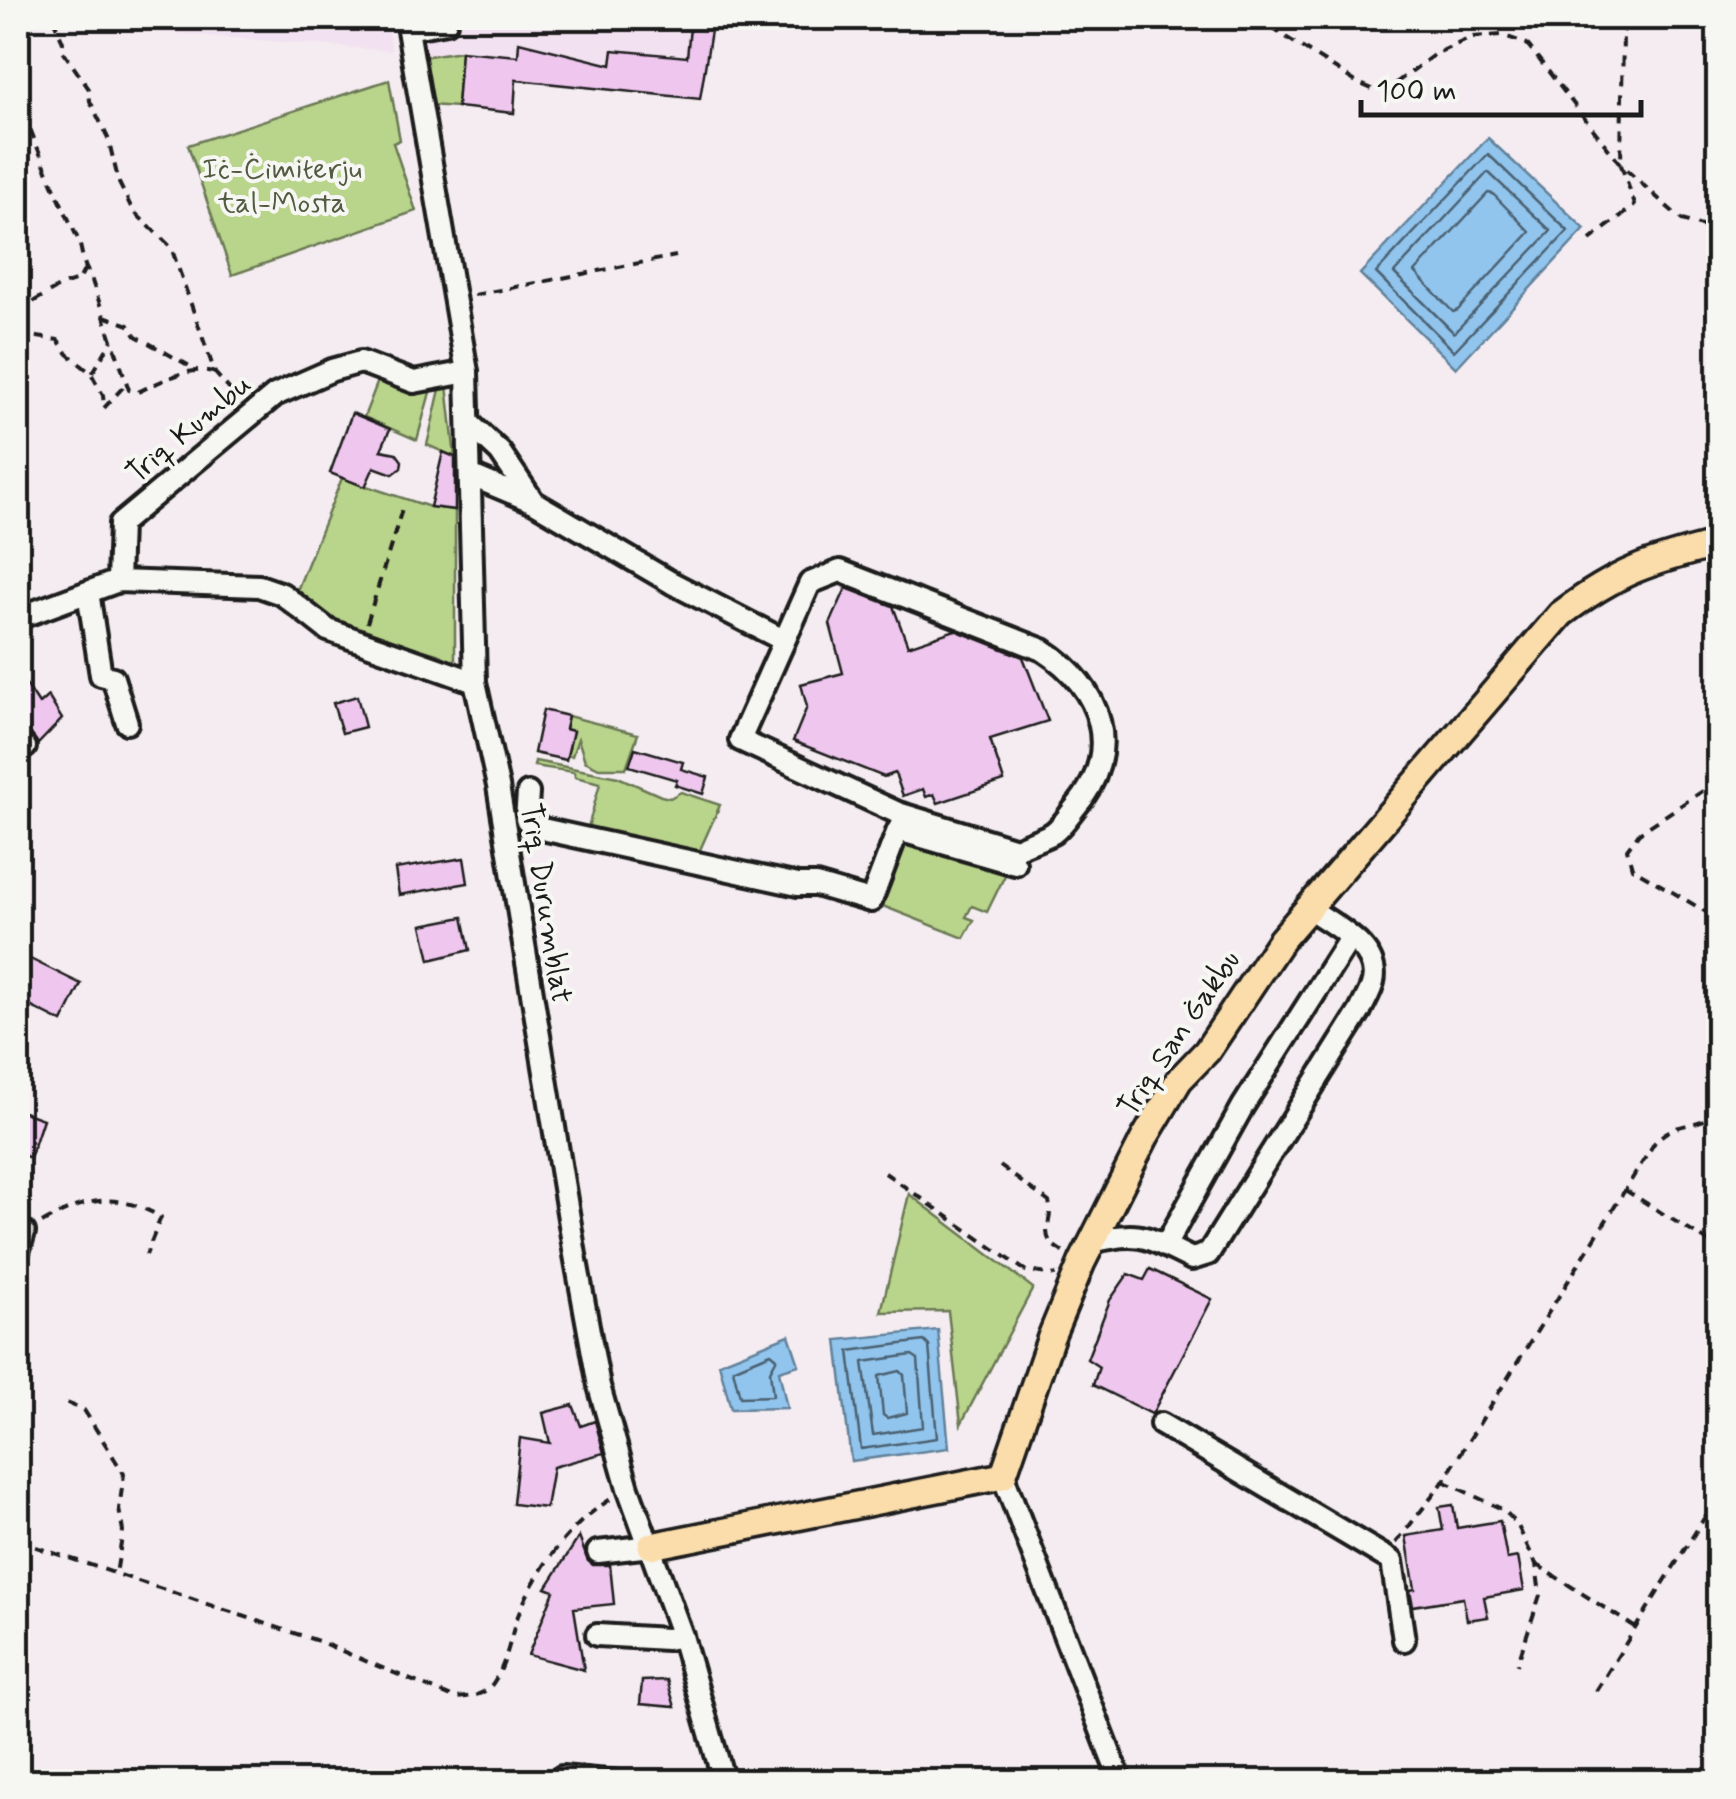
<svg xmlns="http://www.w3.org/2000/svg" width="1736" height="1799" font-family="Mynerve,sans-serif">
<style>
.built{fill:#f2e1f0}
.green{fill:#b9d48b;stroke:#6a7854;stroke-width:2.5}
.water{fill:#91c5ee;stroke:#62819a;stroke-width:2.5}
.lines{fill:none;stroke-linecap:round;stroke-linejoin:round}
.shore{stroke:#4b6070;stroke-width:2.5}
.building{fill:#eec6ee;stroke:#1c1c1c;stroke-width:2.5}
.minor-casing{stroke:#1c1c1c;stroke-width:28}
.major-casing{stroke:#1c1c1c;stroke-width:32}
.path{stroke:#1c1c1c;stroke-width:4;stroke-dasharray:10 8;stroke-linecap:butt}
.minor{stroke:#f6f6f2;stroke-width:20}
.major{stroke:#fbddab;stroke-width:25}
.labels{text-anchor:middle;stroke-width:8;stroke-linejoin:round;paint-order:stroke}
.park-label{font-size:30px;fill:#535c43;stroke:#f6f6f2}
.street-label{font-size:30px;fill:#1c1c1c;stroke:#f6f6f2}
</style>
<rect width="100%" height="100%" fill="#f4ecf1"/>
<filter id="ink" filterUnits="userSpaceOnUse"><feTurbulence type="fractalNoise" baseFrequency=".01" numOctaves="2"/><feDisplacementMap in="SourceGraphic" scale="20" xChannelSelector="R" yChannelSelector="G"/><feConvolveMatrix kernelMatrix="1 2 1 2 8 2 1 2 1" color-interpolation-filters="sRGB"/></filter>
<g filter="url(#ink)">
<!-- built -->
<g class="built">
<path d="M129,18H388L391,51L123,29Z"/>
<path d="M428,18L611,19L713,18L700,99L517,80L514,113L430,105L420,24Z"/>
</g>
<!-- green -->
<g class="green">
<path d="M461,51L457,107L430,105L422,57Z"/>
<path d="M389,80L400,140L393,143L416,211L232,275L188,145Z"/>
<path d="M381,373L432,385L417,440L364,417Z"/>
<path d="M441,385H447L455,457L427,445Z"/>
<path d="M342,478L430,507L455,510V662L437,654L330,623L296,593Z"/>
<path d="M568,716L638,734L626,768H599L585,761L578,739L572,756H567L573,731L565,729Z"/>
<path d="M535,761L618,777L661,796L670,798L681,792L720,805L695,861L586,835L600,783L575,777L574,772L534,766Z"/>
<path d="M901,835L1010,865L987,912L972,906L966,917L974,920L964,938L875,903Z"/>
<path d="M909,1194L1033,1288L961,1424L948,1311L881,1312Z"/>
</g>
<!-- water -->
<g class="water">
<path d="M1488,138L1585,229L1456,368L1360,274Z"/>
<path d="M938,1330L949,1448L851,1461L837,1340Z"/>
<path d="M789,1335L799,1365L779,1371L787,1408L731,1409L719,1363Z"/>
</g>
<g class="lines">
<!-- shore -->
<g class="shore">
<path d="M1488,154L1568,231L1454,351L1376,273Z"/>
<path d="M1488,172L1551,231L1454,333L1394,273Z"/>
<path d="M1488,193L1493,194L1530,232L1458,310L1453,312L1415,272Z"/>
<path d="M924,1341L929,1346L937,1438L861,1449L849,1351Z"/>
<path d="M771,1353L777,1358L770,1371L773,1396L740,1397L733,1369Z"/>
<path d="M912,1355L918,1359L923,1427L873,1435L863,1362Z"/>
<path d="M900,1371L904,1375L907,1413L887,1418L883,1415L879,1376Z"/>
</g>
</g>
<!-- building -->
<g class="building">
<path d="M691,18H713L700,99L516,80L514,113L457,107L461,51L518,56L519,42L611,65L613,50L687,57Z"/>
<path d="M352,413L390,429L381,450L396,453L402,461L401,468L393,474L374,467L365,487L330,473Z"/>
<path d="M443,452L455,457V510L430,507Z"/>
<path d="M846,588L893,606L908,646L955,630L1023,657L1048,721L990,739L1004,781L938,803L934,794L926,797L923,789L903,796L895,773L884,777L793,741L807,707L801,684L843,673L830,624Z"/>
<path d="M18,672L39,704L48,696L62,719L38,744L28,730L18,726Z"/>
<path d="M357,696L365,727L342,733L333,703Z"/>
<path d="M543,710L568,716L565,729L573,731L566,760L534,753Z"/>
<path d="M635,748L683,762L681,769L708,777L703,794L675,785L677,780L629,766Z"/>
<path d="M464,858L468,883L399,895L395,869Z"/>
<path d="M463,917L470,950L430,960L422,925Z"/>
<path d="M18,953L81,984L62,1022L18,1000Z"/>
<path d="M18,1110L43,1119L30,1158L18,1153Z"/>
<path d="M1150,1269L1212,1299L1152,1414L1093,1385L1099,1367L1087,1359L1110,1300L1128,1274L1144,1280Z"/>
<path d="M573,1405L581,1426L595,1421L604,1453L553,1467L546,1508L513,1504L520,1438L550,1443L543,1413Z"/>
<path d="M1453,1505L1457,1528L1500,1521L1507,1559L1518,1557L1524,1590L1484,1597L1488,1617L1467,1620L1463,1598L1413,1606L1410,1590L1415,1589L1406,1536L1443,1530L1439,1507Z"/>
<path d="M579,1537L588,1561L593,1565H610L614,1604L574,1608L584,1670L528,1655L554,1591L546,1588Z"/>
<path d="M667,1680L675,1707L640,1704L642,1681Z"/>
</g>
<g class="lines">
<!-- minor casing -->
<g class="minor-casing">
<g id="minor">
<path d="M406,18L467,372L475,682L498,786L575,1255L599,1386L628,1488L682,1636L724,1782"/>
<path d="M408,29L446,22V18"/>
<path d="M469,423L500,452L531,498"/>
<path d="M472,476L534,502L672,583L783,640"/>
<path d="M840,571L1043,650C1102,688 1124,752 1074,809C1068,817 1061,827 1053,833C1042,839 1028,843 1016,849L898,813L740,740L810,583Z"/>
<path d="M118,581L120,524L275,395L332,370L361,362L414,382L467,372"/>
<path d="M88,592L101,675L113,678L127,723"/>
<path d="M18,618L118,581L259,586L282,594L328,630L475,682"/>
<path d="M18,739L25,747"/>
<path d="M528,793L526,819L533,827L798,885H816L871,901L898,830L1015,864"/>
<path d="M18,1230L24,1232L18,1252"/>
<path d="M1092,1242C1142,1229 1148,1238 1192,1259L1208,1254L1360,1011C1364,1002 1371,991 1373,982C1381,947 1332,925 1309,908"/>
<path d="M1165,1246L1243,1106L1350,938"/>
<path d="M1161,1424L1392,1561L1404,1640"/>
<path d="M1003,1476L1121,1782"/>
<path d="M598,1552L651,1546"/>
<path d="M597,1635L667,1639L682,1636"/>
<path d="M557,1782L562,1777L617,1782"/>
</g>
</g>
<!-- major casing -->
<g class="major-casing">
<path id="major" d="M651,1546L1003,1476L1051,1337L1082,1262L1145,1137L1179,1080L1207,1051L1281,940L1561,614C1618,571 1650,561 1718,544"/>
</g>
<!-- path -->
<g class="path">
<path d="M53,18L63,42L62,50L89,89L90,101L108,138L119,183L133,211L171,247L215,373L238,399"/>
<path d="M1256,18L1356,82L1372,89L1389,88L1435,54L1473,37L1502,35L1527,44L1621,165L1682,220L1718,231"/>
<path d="M1623,32L1629,18"/>
<path d="M18,96C35,144 55,191 77,237C83,250 81,262 90,275L129,390L138,392C160,382 192,364 215,373"/>
<path d="M1590,240L1635,205L1621,165L1623,32L1617,18"/>
<path d="M474,295L676,256"/>
<path d="M18,311C37,300 59,284 79,280L85,268"/>
<path d="M104,316L129,325L136,336L197,370"/>
<path d="M18,334L58,340L68,354L92,374L112,340"/>
<path d="M92,375L103,395L104,408L126,384"/>
<path d="M367,623L403,506"/>
<path d="M1718,781L1639,833L1627,849L1632,868L1718,919"/>
<path d="M1000,1166L1049,1202C1055,1226 1033,1236 1065,1253"/>
<path d="M885,1173L1026,1271L1056,1275"/>
<path d="M1625,1190L1718,1248"/>
<path d="M42,1223C86,1198 114,1191 161,1217L146,1255"/>
<path d="M67,1403L84,1410L124,1474L119,1509L123,1531L116,1574"/>
<path d="M1443,1481L1504,1510L1517,1524L1536,1564L1540,1595L1517,1665"/>
<path d="M18,1541L318,1641L454,1698C471,1697 486,1696 495,1680C506,1664 510,1639 516,1621C534,1573 567,1526 611,1499"/>
<path d="M1396,1543L1441,1485L1655,1142C1676,1119 1698,1130 1718,1111"/>
<path d="M1536,1564L1636,1628"/>
<path d="M1596,1691L1718,1496"/>
</g>
<!-- minor -->
<use href="#minor" class="minor"/>
<!-- major -->
<use href="#major" class="major"/>
</g>
</g>
<g class="labels">
<!-- park labels -->
<g class="park-label">
<text x="282" y="178">Iċ-Ċimiterju<tspan x="282" dy="34">tal-Mosta</tspan></text>
</g>
<!-- street labels -->
<g class="street-label">
<text transform="translate(188 428) rotate(-40)" y="10">Triq Kumbu</text>
<text transform="translate(547 903) rotate(81)" y="10">Triq Durumblat</text>
<text transform="translate(1178 1033) rotate(-56)" y="10">Triq San Ġakbu</text>
</g>
</g>
<!-- margin -->
<rect width="1736" height="1799" fill="none" stroke="#f6f6f2" stroke-width="60"/>
<rect x="30" y="30" width="1676" height="1739" fill="none" stroke="#1c1c1c" stroke-width="4" filter="url(#ink)"/>
<!-- scale -->
<path d="M1361 100v15h280v-15" fill="none" stroke="#1c1c1c" stroke-width="5"/>
<text x="1376" y="100" font-size="30" fill="#1c1c1c" stroke="#f6f6f2" stroke-width="8" paint-order="stroke">100 m</text>
</svg>
